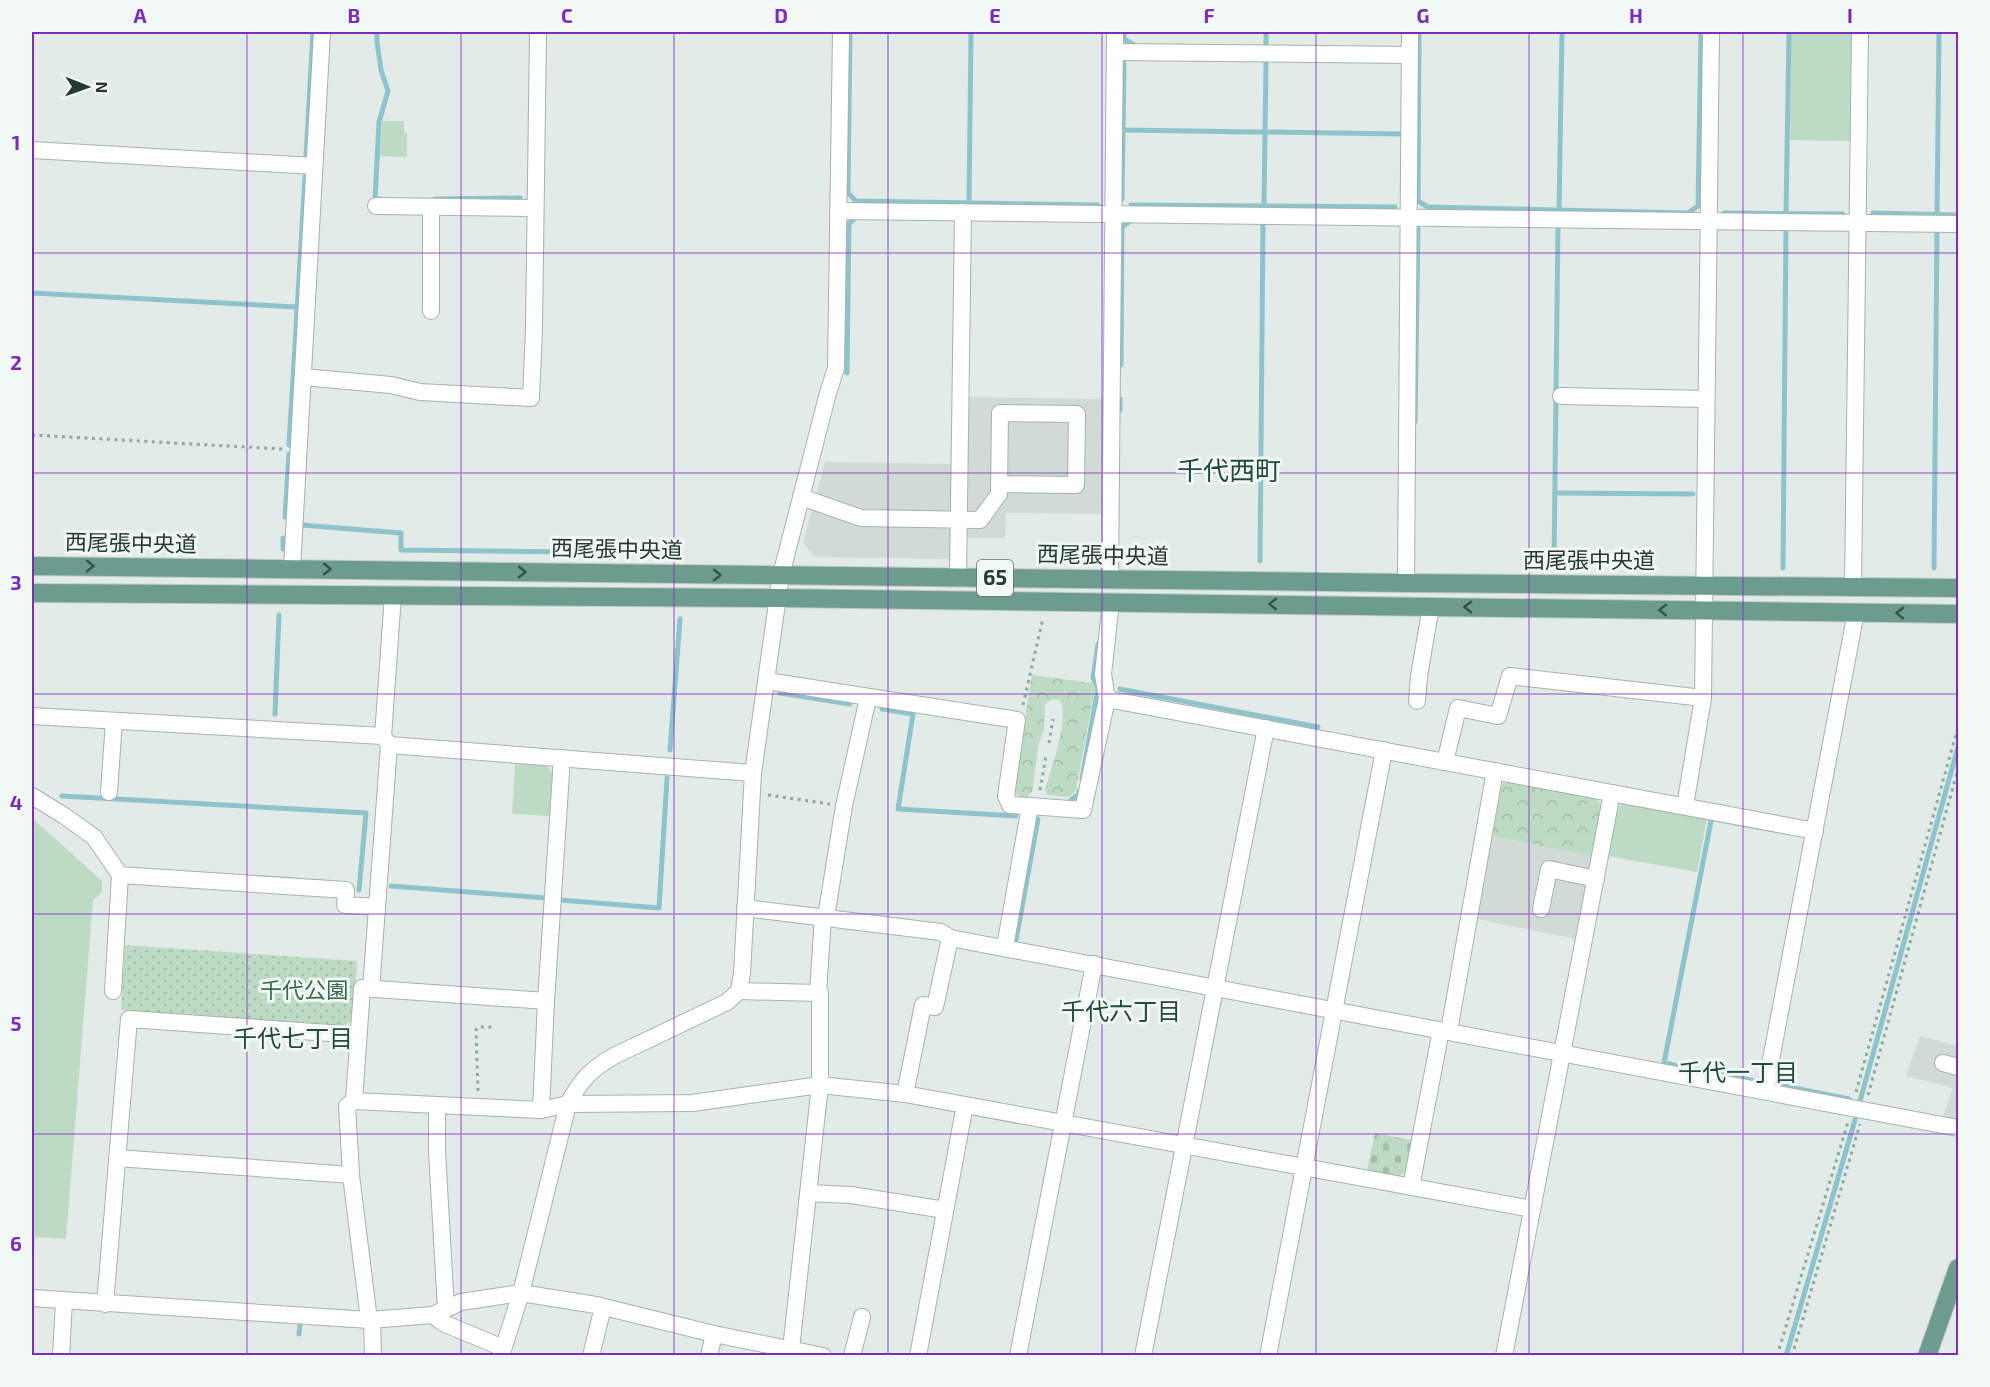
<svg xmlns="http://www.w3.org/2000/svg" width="1990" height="1387" font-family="'Exo 2','Noto Sans JP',sans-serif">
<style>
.built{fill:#d1dbd6}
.green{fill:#bddac4}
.forest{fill:url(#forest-crowns)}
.cemetery{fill:url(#cemetery-stones)}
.park{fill:url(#park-dots)}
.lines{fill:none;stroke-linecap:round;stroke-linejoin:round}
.stream{stroke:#8fc3cb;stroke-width:5}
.minor-casing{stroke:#a5b2ae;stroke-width:18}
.major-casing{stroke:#c2c8c6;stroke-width:20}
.path{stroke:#86ac9f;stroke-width:3;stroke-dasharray:3 4.5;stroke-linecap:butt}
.minor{stroke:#fff;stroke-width:16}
.major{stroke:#6b9c8e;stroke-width:18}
.oneway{stroke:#36524a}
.grid{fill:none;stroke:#7b2cbf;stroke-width:1.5;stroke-opacity:0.55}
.labels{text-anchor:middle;stroke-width:6;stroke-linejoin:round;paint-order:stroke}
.shield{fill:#f2f8f5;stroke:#62736e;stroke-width:1.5}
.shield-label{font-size:21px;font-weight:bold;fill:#243a34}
.street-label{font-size:22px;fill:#243a34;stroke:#f2f8f5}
.park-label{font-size:22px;fill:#326d47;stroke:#f2f8f5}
.neighbourhood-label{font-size:24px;fill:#224a3f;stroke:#f2f8f5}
.quarter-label{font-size:26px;fill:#224a3f;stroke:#f2f8f5}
.neatline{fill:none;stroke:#7b2cbf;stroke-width:2}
.grid-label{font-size:20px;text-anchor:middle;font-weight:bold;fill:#7b2cbf}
</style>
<defs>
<pattern id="forest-crowns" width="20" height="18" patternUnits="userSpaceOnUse" patternTransform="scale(1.5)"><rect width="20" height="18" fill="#bddac4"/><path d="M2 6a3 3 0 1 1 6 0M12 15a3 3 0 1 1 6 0" fill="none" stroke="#a2bca9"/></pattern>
<pattern id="cemetery-stones" width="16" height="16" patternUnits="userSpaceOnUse" patternTransform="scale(1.5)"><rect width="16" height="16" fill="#bddac4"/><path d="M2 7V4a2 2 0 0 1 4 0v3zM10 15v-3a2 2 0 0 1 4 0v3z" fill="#a2bca9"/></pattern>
<pattern id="park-dots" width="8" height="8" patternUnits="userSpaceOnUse" patternTransform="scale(1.5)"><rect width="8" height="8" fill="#bddac4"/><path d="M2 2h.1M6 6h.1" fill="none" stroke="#a2bca9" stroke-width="1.8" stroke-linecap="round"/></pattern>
</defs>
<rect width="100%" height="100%" fill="#e2ebe7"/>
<!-- built -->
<g class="built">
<path d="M969,397L1106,399L1105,514L1006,513L1005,538H965Z"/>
<path d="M825,462L955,464L953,559L815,557L803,543Z"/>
<path d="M1492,836L1592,856L1576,939L1477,919Z"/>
<path d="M1920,1036L1958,1046V1122L1942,1119L1953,1088L1906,1076Z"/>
</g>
<!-- green -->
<g class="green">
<path d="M1791,32H1854L1852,141L1790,140Z"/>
<path d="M382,121H404V133H407V157L380,156Z"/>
<path d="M515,764L547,766L554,775L551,816L512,814Z"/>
<path d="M1624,802L1707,819L1697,872L1608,856L1617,809Z"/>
<path d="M32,818L102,881V892L93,900L66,1239L35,1237L32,1288Z"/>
</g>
<!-- forest -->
<g class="forest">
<path d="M1032,675L1092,683L1095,688L1076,790L1070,797L1047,795L1045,789C1051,770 1070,717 1060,700L1052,699L1045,704L1044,730L1038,746L1033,786L1032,792L1026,798H1021L1013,790Z"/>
<path d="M1511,780L1596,797L1602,807L1592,856L1492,836L1502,784Z"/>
</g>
<!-- cemetery -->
<path class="cemetery" d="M1375,1133L1411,1140L1406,1171L1398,1177L1367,1171Z"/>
<!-- park -->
<path class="park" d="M125,945L357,961L353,1020L344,1026L121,1010Z"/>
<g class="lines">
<!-- stream -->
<g class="stream">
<path d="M377,32V42L381,70L388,91L379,122L375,199H381"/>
<path d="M850,32L848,193L856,201L1098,205"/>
<path d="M1124,32V39L1134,45"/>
<path d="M1419,32L1418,201L1428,207L1688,213L1698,206L1701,32"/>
<path d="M1266,47V32"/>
<path d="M1123,130L1401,134"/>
<path d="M306,156L313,32"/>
<path d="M435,199L520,198"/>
<path d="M1122,199L1124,63"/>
<path d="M969,202L971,32"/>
<path d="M1131,205L1395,207"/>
<path d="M1264,206L1266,61"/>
<path d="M1559,210L1562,32"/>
<path d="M1724,213L1843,214"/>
<path d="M1786,213L1789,32"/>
<path d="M1873,213L1958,215"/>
<path d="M1937,215L1939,32"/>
<path d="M32,293L297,307"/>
<path d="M1121,365L1122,227L1129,222"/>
<path d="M847,373L849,224L857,216"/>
<path d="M1120,410V399"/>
<path d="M1415,422L1418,229"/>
<path d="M289,445L305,177"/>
<path d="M1555,493L1693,494"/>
<path d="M285,517L289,454"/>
<path d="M301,525L401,533V550L674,553"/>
<path d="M283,549V538"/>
<path d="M1260,561L1263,222"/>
<path d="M1554,564L1558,224"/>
<path d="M1783,568L1786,227"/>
<path d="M1934,568L1937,230"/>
<path d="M1120,689L1318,727"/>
<path d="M780,693L850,704"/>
<path d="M882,709L913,714L898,809L1016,816"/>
<path d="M275,714L279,615"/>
<path d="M670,750L680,619"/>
<path d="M1082,779L1098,688L1093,678L1098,644"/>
<path d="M62,796L366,813L359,890"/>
<path d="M1071,800L1079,794V791"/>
<path d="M1711,821L1664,1063L1756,1081"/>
<path d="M391,886L545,898"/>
<path d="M560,900L659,908L667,778"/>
<path d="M1016,940L1038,819"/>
<path d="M1779,1085L1849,1099"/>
<path d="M1860,1101L1958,747"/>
<path d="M299,1334L300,1325"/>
<path d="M1786,1356L1855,1120"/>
</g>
<!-- minor casing -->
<g class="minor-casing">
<g id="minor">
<path d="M1115,52L1410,55"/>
<path d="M32,150L314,166"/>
<path d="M376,206L535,208"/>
<path d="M838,211L1958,224"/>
<path d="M431,311V207"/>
<path d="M303,377L391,385L420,392L531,398L534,329L538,32"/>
<path d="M1561,396L1706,399"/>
<path d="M801,497L861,518L980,520L999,494L1000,413L1077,414L1076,485L999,484"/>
<path d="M292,569L322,32"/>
<path d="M958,578L963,212"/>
<path d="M1110,580L1115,32"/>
<path d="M1406,583L1410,32"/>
<path d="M1853,587L1860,32"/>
<path d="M767,681L1017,720L1006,796L1010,805L1030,806"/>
<path d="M1107,699L1815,831"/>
<path d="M1417,701L1419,676L1431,606"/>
<path d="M32,716L383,736L389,745L371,989"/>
<path d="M383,736L393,595"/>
<path d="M389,745L753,773"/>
<path d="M1445,762L1458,708L1498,716L1510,676L1703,698"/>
<path d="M109,792L114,721"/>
<path d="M32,796L63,815L94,837L120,875L113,991"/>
<path d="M1685,806L1703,698L1711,32"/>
<path d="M120,875L346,890L345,905L377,907"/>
<path d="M745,908L941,932L950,938L1958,1128"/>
<path d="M1541,909L1549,869L1596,879"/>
<path d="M826,917L844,806L868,698"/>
<path d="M1005,947L1030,806L1083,810L1107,699L1103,674L1111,602"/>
<path d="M739,991L818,993"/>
<path d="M1449,1031L1495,771"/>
<path d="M1943,1063L1958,1067"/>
<path d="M1765,1091L1856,612"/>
<path d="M905,1094L923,1005L935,1007L950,938"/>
<path d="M354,1101L362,988L546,1001"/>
<path d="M437,1105V1152L446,1309"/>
<path d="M541,1110L546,1001L562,758"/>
<path d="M117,1158L351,1175"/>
<path d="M1411,1187L1441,1030"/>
<path d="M808,1193L851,1195L945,1210"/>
<path d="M32,1298L369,1320L433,1315L461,1302L521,1293L596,1305L714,1334L823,1356"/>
<path d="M105,1304L129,1019L358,1035"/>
<path d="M433,1315L443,1323L503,1348"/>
<path d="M369,1320L351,1175L347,1106L354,1101L541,1110L568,1104L692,1103L820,1085L905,1094L1532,1209"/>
<path d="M372,1320L373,1356"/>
<path d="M791,1349L820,1085V993H818L823,916"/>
<path d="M61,1356L64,1301"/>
<path d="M501,1356L521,1293L568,1104C580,1081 591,1069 614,1056L727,1002L739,991L742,973L753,773L781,575L828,393L836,368L841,32"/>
<path d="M591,1356L603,1307"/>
<path d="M709,1356L714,1334"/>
<path d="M852,1356L862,1317"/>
<path d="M918,1356L965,1105"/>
<path d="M1018,1356L1094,964"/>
<path d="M1143,1356L1266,728"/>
<path d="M1268,1356L1384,750"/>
<path d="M1504,1356L1612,793"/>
</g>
</g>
<!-- major casing -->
<g class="major-casing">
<g id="major">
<path d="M32,566L1406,583L1958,588"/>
<path d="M32,593L778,598L1958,614"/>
<path d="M1927,1356L1958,1268"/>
</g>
</g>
<!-- path -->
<g class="path">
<path d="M32,435L282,449"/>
<path d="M1023,705L1043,618"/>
<path d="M1049,743L1053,719"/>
<path d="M1040,790L1046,756"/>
<path d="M768,795L830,804"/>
<path d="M478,1091L476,1030L478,1027H493"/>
<path d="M1856,1092L1958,727"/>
<path d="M1868,1095L1958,769"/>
<path d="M1777,1356L1848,1122"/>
<path d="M1792,1356L1860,1124"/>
</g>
<!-- minor -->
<use href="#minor" class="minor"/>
<!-- major -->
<use href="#major" class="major"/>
</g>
<!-- one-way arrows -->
<defs><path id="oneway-chevron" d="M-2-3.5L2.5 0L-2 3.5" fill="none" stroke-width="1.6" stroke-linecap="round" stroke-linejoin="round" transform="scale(1.5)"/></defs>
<g class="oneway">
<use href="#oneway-chevron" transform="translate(90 566) rotate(1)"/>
<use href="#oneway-chevron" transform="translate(327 569) rotate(1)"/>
<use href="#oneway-chevron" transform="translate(522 572) rotate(1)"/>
<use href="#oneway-chevron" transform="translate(717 575) rotate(1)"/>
<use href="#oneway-chevron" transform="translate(1273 604) rotate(-179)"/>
<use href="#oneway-chevron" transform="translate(1468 607) rotate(-179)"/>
<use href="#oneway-chevron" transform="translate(1663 610) rotate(-179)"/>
<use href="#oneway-chevron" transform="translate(1900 613) rotate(-179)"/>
</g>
<!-- grid -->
<path class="grid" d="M247,32V1356M461,32V1356M674,32V1356M888,32V1356M1102,32V1356M1316,32V1356M1529,32V1356M1743,32V1356M32,253H1958M32,473H1958M32,694H1958M32,914H1958M32,1134H1958"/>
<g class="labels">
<!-- shield labels -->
<rect class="shield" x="977" y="560" width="36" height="36" rx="4.5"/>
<g class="shield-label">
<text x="995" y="585">65</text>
</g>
<!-- street labels -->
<g class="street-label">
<text transform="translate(131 543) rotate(1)" y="8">西尾張中央道</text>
<text transform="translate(617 549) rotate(1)" y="8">西尾張中央道</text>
<text transform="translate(1103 555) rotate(1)" y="8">西尾張中央道</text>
<text x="1589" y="568">西尾張中央道</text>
</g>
<!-- park labels -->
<g class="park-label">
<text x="304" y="998">千代公園</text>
</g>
<!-- neighbourhood labels -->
<g class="neighbourhood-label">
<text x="1121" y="1020">千代六丁目</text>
<text x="293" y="1047">千代七丁目</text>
<text x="1738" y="1081">千代一丁目</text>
</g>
<!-- quarter labels -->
<g class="quarter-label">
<text x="1229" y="480">千代西町</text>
</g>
</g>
<!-- border -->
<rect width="1990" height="1387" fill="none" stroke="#f2f8f5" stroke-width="66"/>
<!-- north arrow -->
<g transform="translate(87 87) rotate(91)" stroke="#f2f8f5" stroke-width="4.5" paint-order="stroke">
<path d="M0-4.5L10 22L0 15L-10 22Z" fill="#243a34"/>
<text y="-9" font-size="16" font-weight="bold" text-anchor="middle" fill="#243a34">N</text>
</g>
<rect x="33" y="33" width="1924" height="1321" class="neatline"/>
<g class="grid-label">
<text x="140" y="23">A</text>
<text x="354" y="23">B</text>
<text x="567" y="23">C</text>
<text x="781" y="23">D</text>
<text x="995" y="23">E</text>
<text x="1209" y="23">F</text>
<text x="1423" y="23">G</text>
<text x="1636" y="23">H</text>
<text x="1850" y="23">I</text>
<text x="16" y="150">1</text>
<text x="16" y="370">2</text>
<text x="16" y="590">3</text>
<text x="16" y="810">4</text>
<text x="16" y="1031">5</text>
<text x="16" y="1251">6</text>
</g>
</svg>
